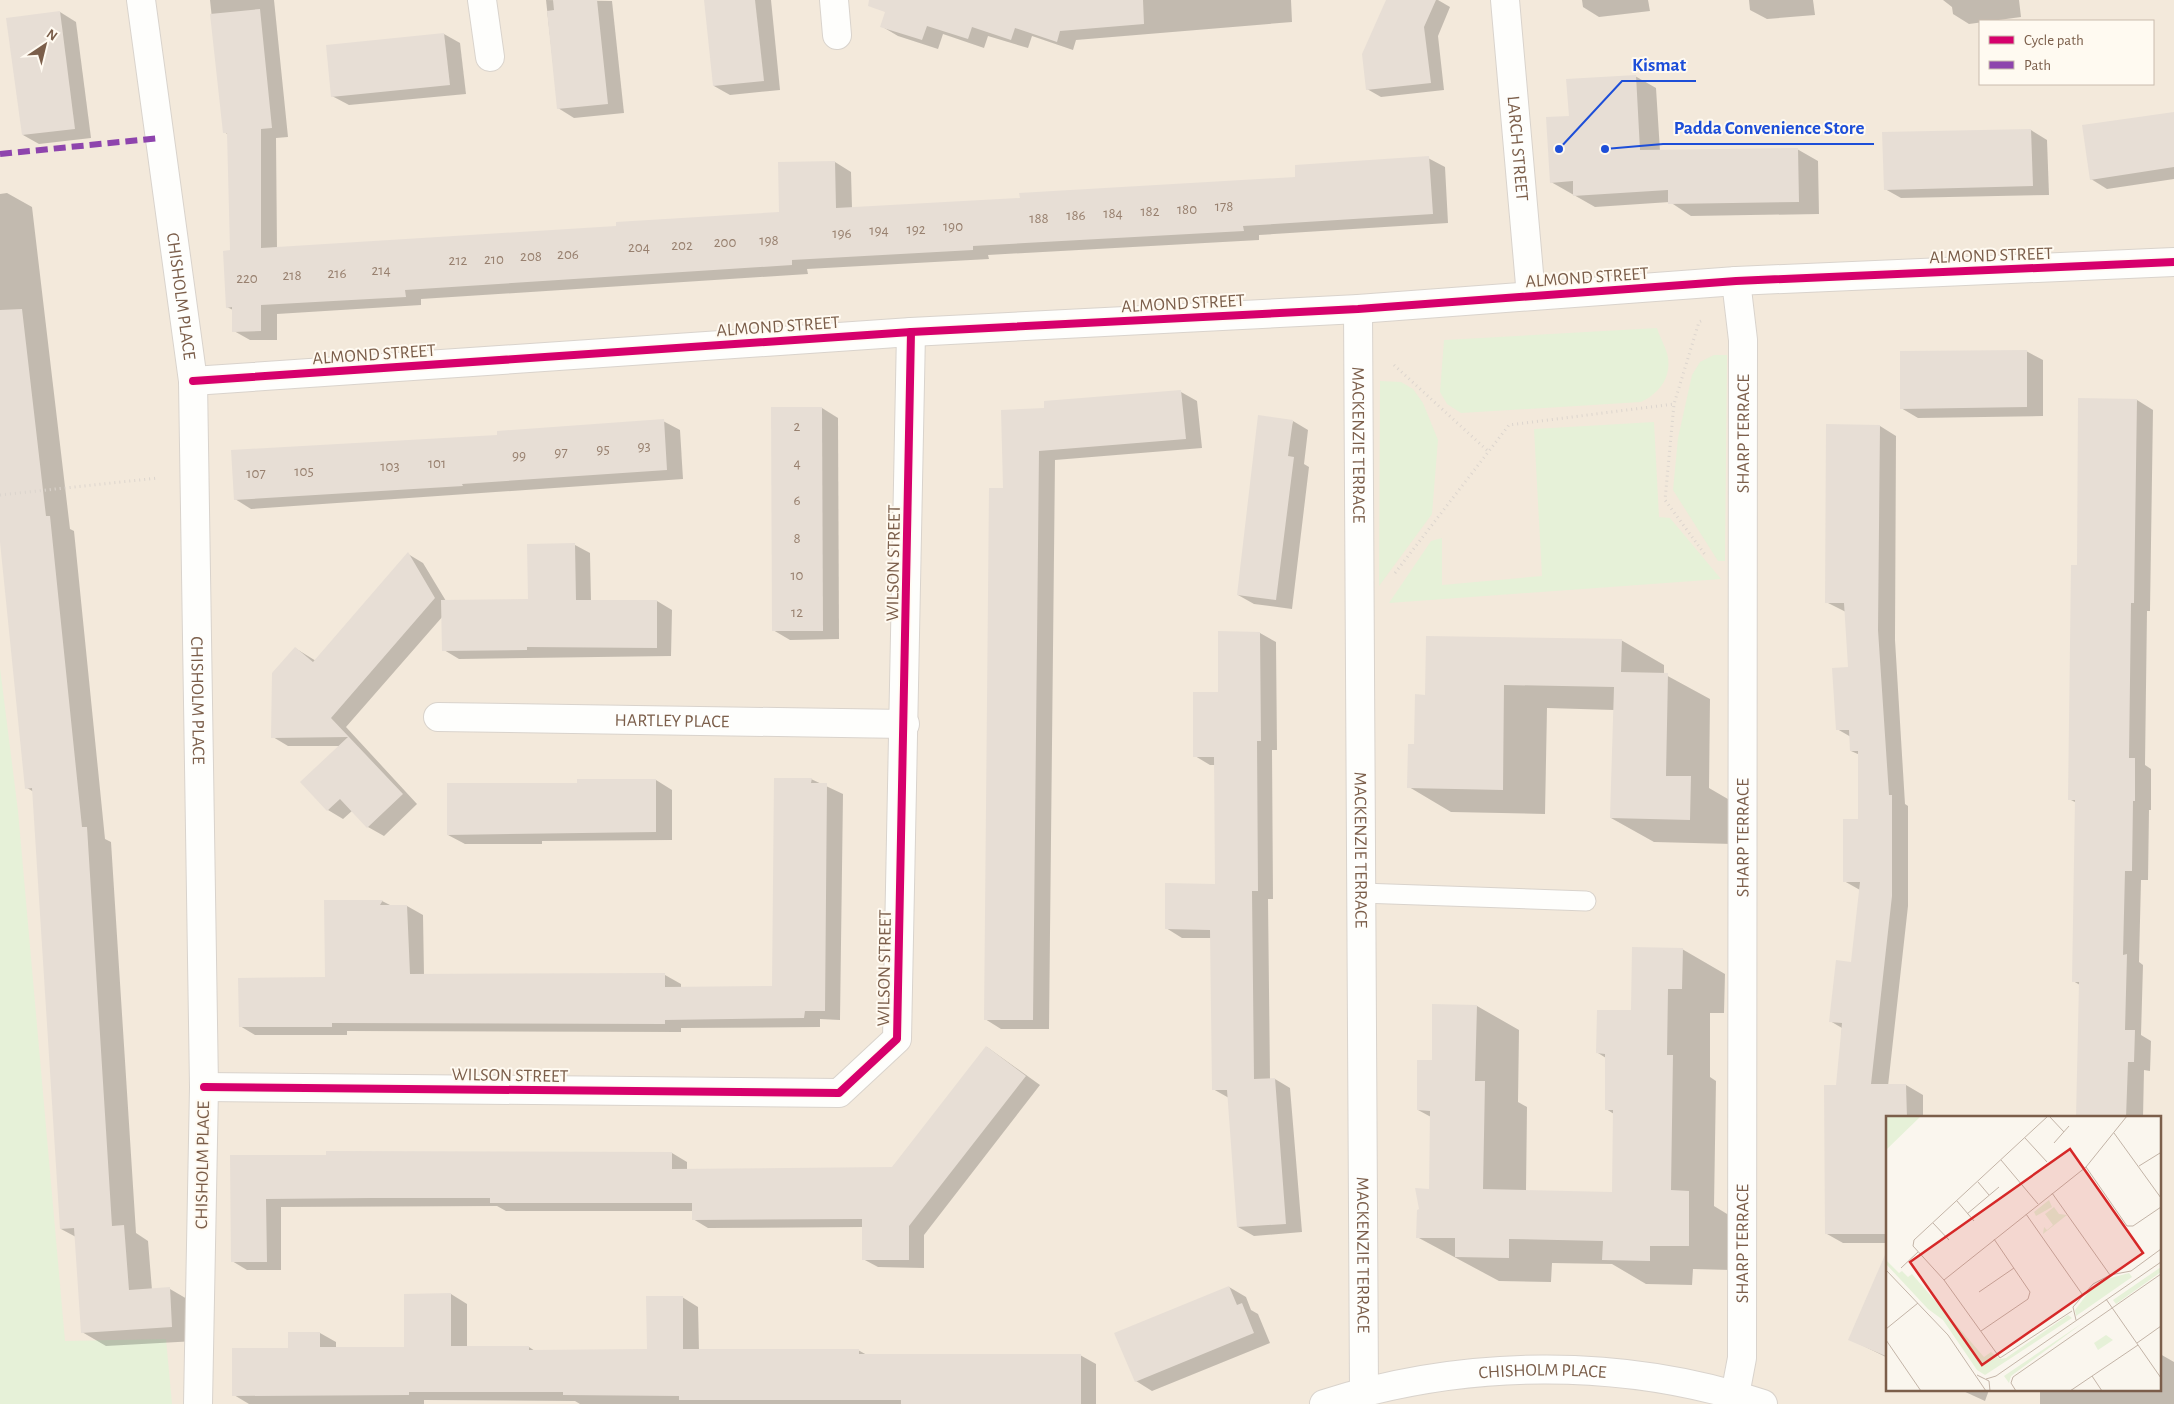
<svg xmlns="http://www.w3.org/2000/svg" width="2174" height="1404" font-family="'Alegreya Sans',sans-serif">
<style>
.residential{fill:#f3e9db;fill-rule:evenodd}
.green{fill:#e6f1d8}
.shadow{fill:#0003}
.building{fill:#e7ded5}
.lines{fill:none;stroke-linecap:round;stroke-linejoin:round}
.service-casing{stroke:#d9d3cc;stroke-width:21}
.minor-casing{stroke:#d9d3cc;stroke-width:30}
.path{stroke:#dcd5ce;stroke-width:3;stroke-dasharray:1 4;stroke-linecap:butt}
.service{stroke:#fefefc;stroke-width:19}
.minor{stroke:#fefefc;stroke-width:28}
.quiet{stroke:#8e44ad;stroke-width:6;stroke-dasharray:12 6;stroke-linecap:butt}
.cycleway-casing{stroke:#fffaf1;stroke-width:11}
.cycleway{stroke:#d6006c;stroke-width:8}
.labels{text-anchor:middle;stroke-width:4;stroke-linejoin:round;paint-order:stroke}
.number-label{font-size:15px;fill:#98806f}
.street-label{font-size:18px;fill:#7b5e4a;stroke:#fffaf1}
.inset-road{fill:none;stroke:#c3b4a7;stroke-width:1}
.view{fill:#d62828;fill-opacity:0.15;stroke:#d62828;stroke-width:2.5}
.inset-edge{fill:none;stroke:#7b5e4a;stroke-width:2.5}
.leader{fill:none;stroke:#1d4ed8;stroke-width:2}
.callout-dot{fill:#1d4ed8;stroke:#fffaf1;stroke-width:2}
.callout-label{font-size:19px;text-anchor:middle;font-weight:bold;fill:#1d4ed8;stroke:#fffaf1;stroke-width:4;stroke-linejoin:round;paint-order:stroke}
</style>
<rect width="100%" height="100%" fill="#faf6ee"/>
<!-- residential -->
<path class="residential" d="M0,0H2174V1404H0ZM1980,21H2153V84H1980ZM1888,1118H2160V1390H1888Z"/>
<!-- green -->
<g class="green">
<path d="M1657,328C1660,338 1667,349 1668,358C1671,379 1658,394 1641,402L1461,413L1447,404L1440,392L1444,340Z"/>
<path d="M1714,355H1727L1725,561H1718L1673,490L1678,438L1692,375L1700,362Z"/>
<path d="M1380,381L1401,382L1413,389L1423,403L1438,440L1432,514L1379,586Z"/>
<path d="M1654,422L1659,517L1670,518L1721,579L1389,603L1431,541L1442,538V585L1542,576L1534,429Z"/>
<path d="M0,668L18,811L65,1341L166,1339L172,1404H0Z"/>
</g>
<!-- shadow -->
<g class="shadow">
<path d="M210,0H274L288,137L276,138L277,249L617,227L780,213L835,162L851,172L852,208L1021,199L1297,178L1428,158L1445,167L1448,223L1259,235V240L988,255L989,259L807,269L808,274L421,299V305L277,314V340H250L234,331L233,310L227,307L232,252L229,135L224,132Z"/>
<path d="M546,0L612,1L624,113L574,118L558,108Z"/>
<path d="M706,0H771L780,90L730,95L714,86Z"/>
<path d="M890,0H1291L1292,22L1076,40L1073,50L1032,36L1028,48L988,36L984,48L943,34L938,49L898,36L881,26Z"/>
<path d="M1387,0H1438L1450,7L1438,36L1444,90L1381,97L1367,89Z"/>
<path d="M1582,0H1648L1650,11L1599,17L1583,7Z"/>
<path d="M1749,0H1813L1815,15L1767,19L1750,10Z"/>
<path d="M1943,0H2019L2021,17L1969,24L1953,14L1952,7Z"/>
<path d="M60,12L76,22L91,138L39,144L23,135Z"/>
<path d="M444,34L460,43L466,94L349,105L332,96Z"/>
<path d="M1635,76L1656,88L1660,151L1797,149L1818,161L1819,214L1691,216L1670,202L1595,207L1551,182L1570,117Z"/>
<path d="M2174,113V179L2107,189L2091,179Z"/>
<path d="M2031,130L2047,140L2049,195L1901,198L1885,189Z"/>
<path d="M7,193L32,207L70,529L74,531L105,839L111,842L136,1233L148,1241L152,1290L170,1289L194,1303L196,1341L106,1346L82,1332L76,1237L61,1229L34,792L27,788L0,531V194Z"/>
<path d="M2026,351L2043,360V416L1918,418L1901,408Z"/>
<path d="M1181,392L1197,401L1202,448L1055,460L1049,1029H1001L985,1019L1004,489L1046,410Z"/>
<path d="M2137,400L2153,410L2150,611H2147L2145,765L2151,769V810H2149L2148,880H2141L2139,962L2143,965L2141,1035L2151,1041L2150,1071L2144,1070L2143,1118H2077L2080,985L2073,981L2077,803L2069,799L2078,566Z"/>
<path d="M822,408L838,418L839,639L790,640L773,630Z"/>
<path d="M663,421L680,430L683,479L251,509L235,499Z"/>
<path d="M1293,421L1308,430L1304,464L1309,467L1292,609L1254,604L1238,595Z"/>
<path d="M1828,426H1880L1896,436L1895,640L1905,804L1908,806V906L1888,1086L1906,1085L1923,1095V1118H1888V1243H1843L1827,1234L1842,1028L1830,1021L1852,963L1860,890L1844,881L1859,821L1860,755L1851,751V737L1837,729L1849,668L1846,612L1826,602Z"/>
<path d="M575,545L590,553L591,601H657L672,610L671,656L459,659L444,650L443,616L346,727L417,804L384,836L368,827L353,810L343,819L328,810L340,746H288L273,737L295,648L316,661L408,554L423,563L446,601L529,600Z"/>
<path d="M1260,633L1276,642L1277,750H1272L1273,899H1268L1270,1079H1275L1290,1088L1302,1232L1254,1236L1238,1227L1229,1098L1213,1089L1211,938H1182L1166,928L1217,886L1216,765H1210L1195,756L1219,693Z"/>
<path d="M1621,640L1664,665V674L1710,699L1709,788L1733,802V844L1654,842L1611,818L1614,710L1547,708L1545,814L1451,812L1409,787L1426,696Z"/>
<path d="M811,779L843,794L840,1020L820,1019V1027L681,1028V1032L347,1031V1035H255L240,1026L327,979L325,902L382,901L392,906H407L423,915L424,975H665L681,984V988L773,987Z"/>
<path d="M656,780L672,790V840L542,841V844H465L448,835L579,785Z"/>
<path d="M1682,949L1725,974L1724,1013H1710V1077L1716,1081L1714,1206L1732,1217L1731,1270L1693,1269L1692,1285L1646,1284L1612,1264L1552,1263L1551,1282L1499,1281L1417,1237L1421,1209L1430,1190L1431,1117L1418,1110L1433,1061L1477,1006L1519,1030L1518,1102L1527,1107L1526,1191L1614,1193V1114L1606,1109V1058L1598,1053Z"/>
<path d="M987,1047L1040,1085L924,1235V1268L878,1267L863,1259V1227L708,1228L693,1219V1211H506L497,1206L281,1207V1270H247L232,1261V1156L672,1153L687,1162V1170L892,1168Z"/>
<path d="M1229,1287L1246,1297L1251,1310L1258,1314L1270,1343L1152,1391L1136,1381Z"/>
<path d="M451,1294L467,1304V1347H529L535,1351L648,1350L682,1297L698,1307L699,1351L858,1350L867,1355H1080L1096,1364V1404H580L575,1401L424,1400V1404H249L234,1395L289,1349L320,1333L336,1342V1348H406L405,1295Z"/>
<path d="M1888,1300V1358L1849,1339Z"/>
<path d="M2160,1354L2174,1362V1404H2040V1390H2160Z"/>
<path d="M1961,1390H1989L1985,1401Z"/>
</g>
<!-- building -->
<g class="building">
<path d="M553,0H597L608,104L557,109L547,11L554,10Z"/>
<path d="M704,0H755L764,81L713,86Z"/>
<path d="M869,0H1143L1144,24L1060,31L1057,42L1015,28L1011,40L972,27L968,39L927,26L922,40L880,27L885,12L868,6Z"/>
<path d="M1386,0H1436L1424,27L1431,83L1366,90L1362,54Z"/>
<path d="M260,9L272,128L261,129V248L616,226V222L779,212L778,162L835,161L836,208L1020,198L1019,193L1295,177V165L1429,156L1433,214L1243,226L1244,231L973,246V250L792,260V265L405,290L406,297L261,305V331L232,332V307L226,308L223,251L230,250L227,133H223L210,14Z"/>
<path d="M60,11L75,129L22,135L6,18Z"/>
<path d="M444,33L450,85L331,97L326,45Z"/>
<path d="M1636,75L1640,150L1798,148L1799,202L1668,204V190L1573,196V181L1550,183L1546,117L1569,116L1566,79Z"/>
<path d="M2174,112V167L2090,180L2082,125Z"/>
<path d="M2031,129L2033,186L1884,190L1882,132Z"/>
<path d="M22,309L46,516H50L82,827H87L112,1226L124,1225L129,1290L170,1287L172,1327L81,1333L74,1228L60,1229L32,788L25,789L0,542V310Z"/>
<path d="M2027,350V407L1900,409V351Z"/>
<path d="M1181,390L1186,439L1039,451L1033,1020H984L989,488H1003L1001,410L1044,408V401Z"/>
<path d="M2078,398L2137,399L2134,603H2131L2129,758H2135V801H2133L2132,871H2125L2123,955L2127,954L2125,1030H2135L2134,1062H2128L2126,1118H2076L2079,982H2072L2075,800H2068L2071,565H2077Z"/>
<path d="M771,407H822L823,631H772Z"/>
<path d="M1258,415L1293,420L1288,456L1294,457L1276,600L1237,595Z"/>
<path d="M664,419L667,470L462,484L463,486L234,500L231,450L497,435V431Z"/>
<path d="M1826,424L1880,425L1878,630L1889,795H1892V896L1871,1084H1906L1907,1118H1888V1234H1825L1824,1085H1836L1842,1023L1829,1022L1836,960L1851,962L1860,882H1843V819H1858V751H1850L1849,730H1836L1832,668L1848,667L1844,603H1825Z"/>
<path d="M575,543L576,600H657V648L527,647V650L442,651L441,600L528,599L527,544Z"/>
<path d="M408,552L435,598L331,718L403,794L367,828L340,799L327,811L300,782L348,737L271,738L272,673L295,647L313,662Z"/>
<path d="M1218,631L1260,632L1261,741H1257L1258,891H1252L1254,1079L1275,1078L1286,1224L1237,1227L1227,1090H1212L1210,930L1165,929V883L1215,884L1214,757H1193V692H1218Z"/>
<path d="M1426,636L1622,639L1621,672L1668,673L1666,776H1691L1690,820L1610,818L1614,687L1504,685L1503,790L1407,788L1408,744H1414L1415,694L1425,695Z"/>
<path d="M774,778H812L811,783H827L825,1011H805L804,1018L665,1020V1024L332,1023V1027H239L238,978L325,977L324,900H383L380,905H407L410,974L665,973V987L772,986Z"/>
<path d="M577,779H656V832L447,835V783H577Z"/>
<path d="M1632,947L1683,948L1682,989H1668L1667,1055H1673L1671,1190L1689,1191V1246H1650V1261L1602,1260L1603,1241L1509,1239V1258L1455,1257V1238H1416L1417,1210L1419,1209L1415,1188L1429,1189L1430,1111L1417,1110V1060H1432V1004L1477,1005L1475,1081H1485L1483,1189L1612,1192L1613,1110H1605V1054L1596,1053L1597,1010H1631Z"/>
<path d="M986,1046L1026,1076L909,1226V1260H862V1219L692,1220V1203H490V1198H372L266,1199L267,1262H231L230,1155H326V1151L672,1152V1169L892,1167Z"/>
<path d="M1888,1248V1357L1848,1340Z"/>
<path d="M1229,1286L1237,1305L1242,1303L1254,1333L1135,1382L1114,1333Z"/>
<path d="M451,1293V1346H529V1350L647,1349L646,1296H683V1349H859V1354H1081V1404H901V1400H679V1396L563,1395V1392H409V1395L232,1396V1348H288V1332H320V1347H404V1294Z"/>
</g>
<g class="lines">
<!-- service casing -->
<g class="service-casing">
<path id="service" d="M1361,893L1586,901"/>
</g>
<!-- minor casing -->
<g class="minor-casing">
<g id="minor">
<path id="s1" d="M141,0L193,381L204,1087L198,1404"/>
<path d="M482,0L490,57"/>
<path d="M834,0L837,35"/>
<path id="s2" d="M1505,0L1531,296"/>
<path id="s3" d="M1358,309L1364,1391"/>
<path d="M193,381L911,332L1358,309L1736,281L2174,262"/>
<path id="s4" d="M438,717L905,724"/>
<path d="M204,1087L839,1093L897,1039L911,332"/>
<path id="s5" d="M1735,1395L1742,1358L1743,340L1736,281"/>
<path id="s6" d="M1324,1404C1464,1359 1623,1357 1763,1404"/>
</g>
</g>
<!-- path -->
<g class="path">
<path d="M1701,321L1699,322L1674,404L1665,500L1706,556"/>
<path d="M1394,365L1489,452"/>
<path d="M0,495L158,478"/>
<path d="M1395,573L1509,425L1674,404"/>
</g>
<!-- service -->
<use href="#service" class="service"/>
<!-- minor -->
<use href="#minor" class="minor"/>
<!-- quiet -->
<path class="quiet" d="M0,154L160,138"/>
<!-- cycleway casing -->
<g class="cycleway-casing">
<g id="cycleway">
<path d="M193,381L911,332L1358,309L1736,281L2174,262"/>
<path d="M204,1087L839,1093L897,1039L911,332"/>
</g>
</g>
<!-- cycleway -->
<use href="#cycleway" class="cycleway"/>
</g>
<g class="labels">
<!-- number labels -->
<g class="number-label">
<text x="1224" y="211">178</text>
<text x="1187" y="214">180</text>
<text x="1150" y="216">182</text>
<text x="1113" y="218">184</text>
<text x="1076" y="220">186</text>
<text x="1039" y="223">188</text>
<text x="953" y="231">190</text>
<text x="916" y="234">192</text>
<text x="879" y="235">194</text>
<text x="842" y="238">196</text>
<text x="769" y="245">198</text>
<text x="725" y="247">200</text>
<text x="682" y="250">202</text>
<text x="639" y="252">204</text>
<text x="568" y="259">206</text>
<text x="531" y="261">208</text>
<text x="494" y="264">210</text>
<text x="458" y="265">212</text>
<text x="381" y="275">214</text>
<text x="337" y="278">216</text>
<text x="292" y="280">218</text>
<text x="247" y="283">220</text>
<text x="797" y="431">2</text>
<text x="644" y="451">93</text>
<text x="603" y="454">95</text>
<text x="561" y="457">97</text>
<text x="519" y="460">99</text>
<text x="437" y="468">101</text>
<text x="797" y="468">4</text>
<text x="390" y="471">103</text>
<text x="304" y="476">105</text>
<text x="256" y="478">107</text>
<text x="797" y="505">6</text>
<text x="797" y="543">8</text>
<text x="797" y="580">10</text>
<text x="797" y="617">12</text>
</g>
<!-- street labels -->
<g class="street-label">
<text dy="6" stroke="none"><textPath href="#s2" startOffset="149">LARCH STREET</textPath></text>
<text transform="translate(1991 255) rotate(-2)" y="6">ALMOND STREET</text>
<text transform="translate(1587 277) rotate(-4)" y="6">ALMOND STREET</text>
<text dy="6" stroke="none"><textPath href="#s1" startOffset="299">CHISHOLM PLACE</textPath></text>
<text transform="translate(1183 303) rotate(-3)" y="6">ALMOND STREET</text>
<text transform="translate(778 326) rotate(-4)" y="6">ALMOND STREET</text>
<text transform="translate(374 354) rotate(-4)" y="6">ALMOND STREET</text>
<text dy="6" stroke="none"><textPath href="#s5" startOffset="962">SHARP TERRACE</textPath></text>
<text dy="6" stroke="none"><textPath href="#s3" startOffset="136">MACKENZIE TERRACE</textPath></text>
<text transform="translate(893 563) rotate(-89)" y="6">WILSON STREET</text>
<text dy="6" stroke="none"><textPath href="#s1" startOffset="704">CHISHOLM PLACE</textPath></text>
<text dy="6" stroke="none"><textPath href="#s4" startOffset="234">HARTLEY PLACE</textPath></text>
<text dy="6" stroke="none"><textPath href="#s5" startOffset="558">SHARP TERRACE</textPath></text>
<text dy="6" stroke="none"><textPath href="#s3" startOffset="541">MACKENZIE TERRACE</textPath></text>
<text transform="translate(884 968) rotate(-89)" y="6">WILSON STREET</text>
<text transform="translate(510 1075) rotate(1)" y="6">WILSON STREET</text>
<text transform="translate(202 1165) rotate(-89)" y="6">CHISHOLM PLACE</text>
<text dy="6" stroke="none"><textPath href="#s5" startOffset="152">SHARP TERRACE</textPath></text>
<text dy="6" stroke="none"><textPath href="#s3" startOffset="946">MACKENZIE TERRACE</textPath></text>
<text dy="6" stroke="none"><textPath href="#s6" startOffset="222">CHISHOLM PLACE</textPath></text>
</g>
</g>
<!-- overview -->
<g transform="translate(1886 1116)">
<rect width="275" height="275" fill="#faf6ee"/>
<path d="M0,0H35L0,34ZM163,84L166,91L150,100L148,96ZM168,91L173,98L181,99L157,118L158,111L161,114L167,109L159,98ZM0,144L13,157L16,155L22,161L26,158L98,241L105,236L114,243L120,242L182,199L186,202L99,259L91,254L57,204L42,193L0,148ZM275,151V156L230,188L227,184ZM243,157L246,161L190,200L189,194L205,173L221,163ZM198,206L125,260L123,267L118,260ZM220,219L227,224L212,234L208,227Z" fill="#e6f1d8"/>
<path class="inset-road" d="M162,0L28,124L27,130L58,164L114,242L186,195M163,0L178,16M228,17L275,82M139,22L161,46M168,27L183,10M115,44L152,88M253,50L274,37M200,51L241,110H247L275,91M92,66L103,79M166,77L224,159M71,85L88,105M81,98L113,71M140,98L196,178M47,107L63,124M15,152L32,136M0,154L62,219L100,275M58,164L200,51L241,0M93,176L128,152M220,183L275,262M190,204L187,191L207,168L224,159L245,155L275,133M0,213L32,187M95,215L142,183L144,176L108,123M0,224L35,275M251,227L275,210M91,259L103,265L104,275M206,260L216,275M100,263L110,260L275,146M130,275L125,267L127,261L275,158M184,275L252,229"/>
<path class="view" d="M184,33L257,137L96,249L24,146Z"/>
<rect width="275" height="275" class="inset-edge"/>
</g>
<!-- callouts -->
<path class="leader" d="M1559 149L1622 81H1696M1605 149L1663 144H1874"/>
<g class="callout-dot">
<circle cx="1559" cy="149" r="5"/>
<circle cx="1605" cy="149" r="5"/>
</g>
<g class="callout-label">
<text x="1659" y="71">Kismat</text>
<text x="1769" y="134">Padda Convenience Store</text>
</g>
<!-- legend -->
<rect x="1979" y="20" width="175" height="65" fill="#fffaf1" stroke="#cabcae"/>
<rect x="1989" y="36" width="25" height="8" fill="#d6006c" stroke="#cabcae"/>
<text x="2024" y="45" font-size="15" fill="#7b5e4a">Cycle path</text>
<rect x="1989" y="61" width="25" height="8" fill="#8e44ad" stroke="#cabcae"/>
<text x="2024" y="70" font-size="15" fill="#7b5e4a">Path</text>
<!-- north arrow -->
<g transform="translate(45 45) rotate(35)" stroke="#fffaf1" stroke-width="4" paint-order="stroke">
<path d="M0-4L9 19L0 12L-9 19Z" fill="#7b5e4a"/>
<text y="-8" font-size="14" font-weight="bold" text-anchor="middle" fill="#7b5e4a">N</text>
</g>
</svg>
